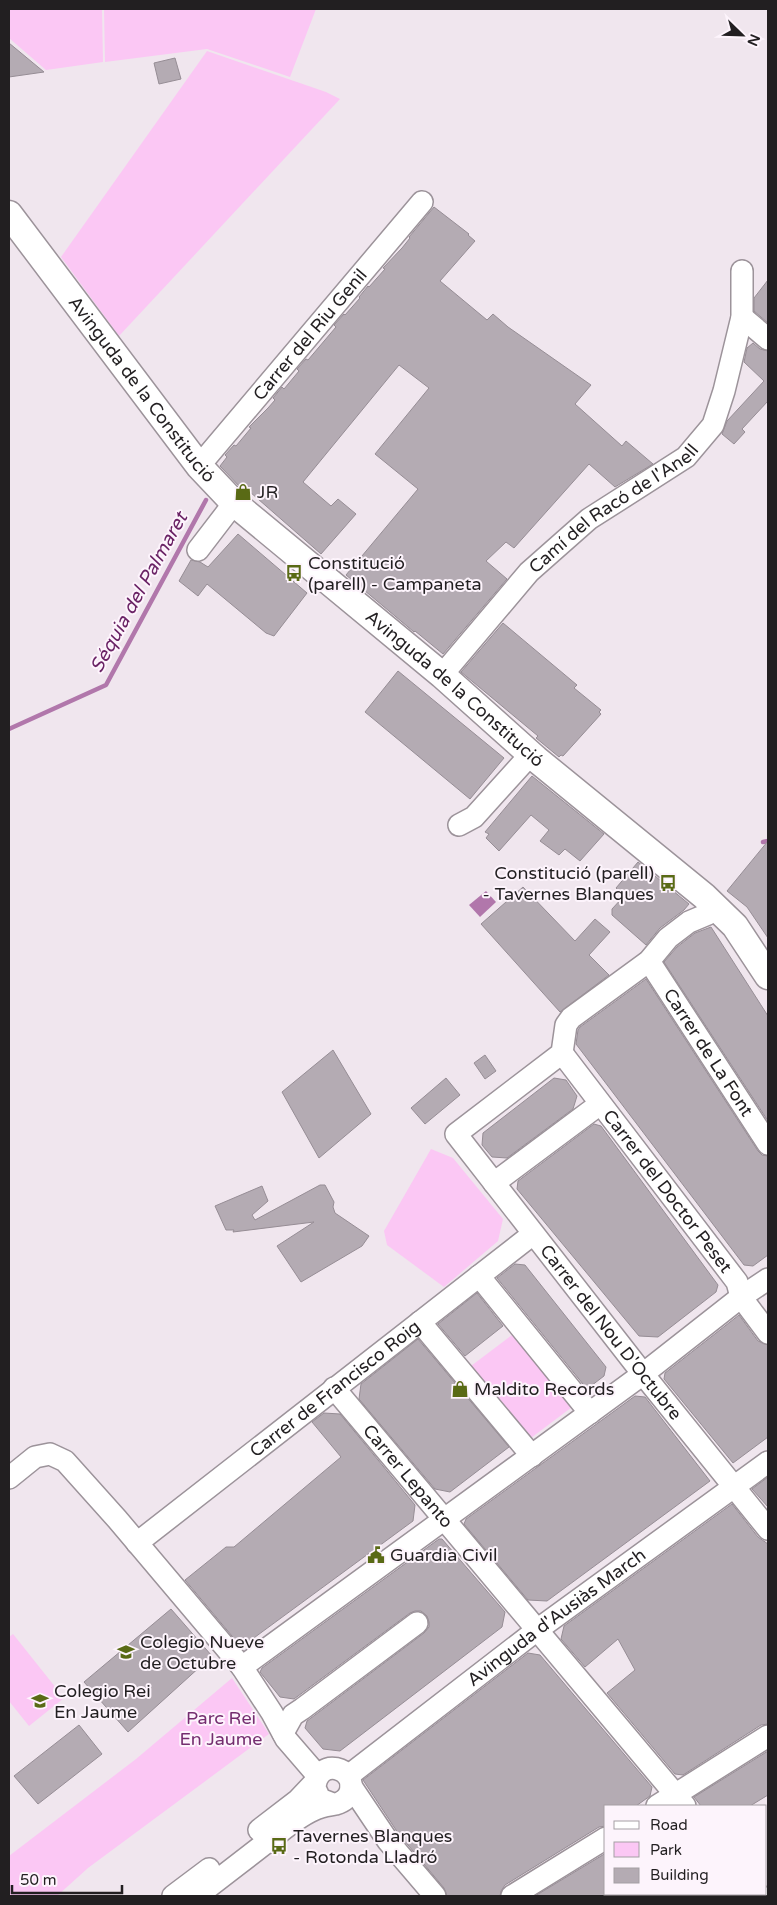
<svg xmlns="http://www.w3.org/2000/svg" width="777" height="1905" font-family="'Varela Round',sans-serif">
<style>
.green{fill:#fbc7f4}
.water{fill:#b177ab}
.lines{fill:none;stroke-linecap:round;stroke-linejoin:round}
.stream{stroke:#b177ab;stroke-width:4.5}
.building{fill:#b4abb3;stroke:#968d95}
.minor-casing{stroke:#9c939a;stroke-width:24}
.major-casing{stroke:#9c939a;stroke-width:29}
.minor{stroke:#fff;stroke-width:21}
.major{stroke:#fff;stroke-width:26}
.labels{text-anchor:middle;stroke-width:4;stroke-linejoin:round;paint-order:stroke}
.street-label{font-size:18px;fill:#221f21;stroke:#fdf4fc}
.poi-label{font-size:18px;fill:#221f21;stroke:#fdf4fc;text-anchor:start}
.park-label{font-size:18px;fill:#742d6f;stroke:#fdf4fc}
.water-label{font-size:19px;font-style:italic;fill:#6a2365;stroke:#fdf4fc}
</style>
<rect width="100%" height="100%" fill="#f0e6ee"/>
<!-- green -->
<g class="green">
<path d="M9,9H102L103,62L46,70L9,38Z"/>
<path d="M104,9H316L290,77L207,49L105,62Z"/>
<path d="M207,51L326,92L340,99L119,336L61,257Z"/>
<path d="M431,1149L453,1158L503,1219L498,1241L444,1287L387,1245L384,1231Z"/>
<path d="M516,1332L576,1404L527,1441L467,1369Z"/>
<path d="M13,1634L64,1698L29,1726L9,1701V1637Z"/>
<path d="M232,1678L269,1734L88,1868L57,1896H9V1856L136,1759Z"/>
<path d="M609,1894H741L744,1896H605Z"/>
</g>
<!-- water -->
<path class="water" d="M486,891L496,902L480,917L469,905Z"/>
<g class="lines">
<!-- stream -->
<g class="stream">
<path d="M9,729L106,685L206,500"/>
<path d="M763,842L768,841"/>
</g>
</g>
<!-- building -->
<g class="building">
<path d="M9,43L44,72L9,77Z"/>
<path d="M175,58L181,79L159,84L154,63Z"/>
<path d="M434,207L469,234L468,235L475,241L440,281L487,320L493,314L508,327L591,385L575,404L622,446L626,441L653,464L615,487L589,464L514,548L506,542L486,561L507,579L443,654L415,631L414,632L346,575L418,489L375,454L429,388L399,365L303,482L331,506L338,499L356,514L321,554L250,492L248,494L241,488L220,466L227,457L225,455L234,445L236,446L251,428L249,427L268,408L275,400L273,398L282,387L284,389L299,371L297,369L306,359L308,360L336,327L334,325L344,314L345,315L360,298L359,297L368,286L369,287L385,269L383,268L402,248L410,238L409,237Z"/>
<path d="M768,280V323L754,311V298Z"/>
<path d="M753,343L760,349L768,351V401L742,429L745,432L734,444L722,434L727,421L764,381L744,362L747,348Z"/>
<path d="M238,534L307,593L274,636L266,633L207,584L198,596L179,581L191,560L200,562L208,567Z"/>
<path d="M503,623L577,685L574,688L601,710L599,712L601,714L563,756L561,755L559,757L536,738L538,736L461,672Z"/>
<path d="M398,671L504,758L470,799L365,712Z"/>
<path d="M532,776L604,834L580,861L565,849L559,855L540,841L549,830L531,815L499,851L486,838L489,834L485,832Z"/>
<path d="M768,841V938L747,907L727,891Z"/>
<path d="M638,862L689,904L684,910L660,928L646,945L612,915V909L624,896L616,888Z"/>
<path d="M523,887L575,941L595,919L610,932L589,955L609,975L560,1012L481,924Z"/>
<path d="M711,927L768,1016V1121L664,962L677,947L695,933Z"/>
<path d="M646,979L758,1151L762,1155L768,1156V1255L753,1266L744,1265L576,1044L578,1030L580,1027Z"/>
<path d="M333,1050L371,1114L319,1158L282,1092Z"/>
<path d="M485,1055L496,1071L485,1079L474,1063Z"/>
<path d="M446,1078L460,1095L425,1124L411,1108Z"/>
<path d="M554,1078L566,1080L577,1096L573,1109L507,1158L492,1157L482,1145L483,1133Z"/>
<path d="M594,1124L601,1126L718,1285L716,1292L658,1337L639,1336L517,1189L518,1181Z"/>
<path d="M320,1185H325L334,1202L333,1207L335,1213L369,1236L362,1246L301,1282L277,1246L314,1222L233,1232L234,1230H226L215,1206L262,1186L268,1201L252,1215L255,1220Z"/>
<path d="M515,1264L525,1265L606,1367L604,1376L587,1389L497,1278Z"/>
<path d="M477,1293L503,1326L465,1356L438,1324Z"/>
<path d="M739,1315L758,1341L768,1345V1437L733,1463L664,1379L665,1373Z"/>
<path d="M418,1339L509,1447L450,1492L435,1489L359,1399L361,1384Z"/>
<path d="M635,1396L645,1397L710,1481L547,1601L528,1600L464,1524L466,1519Z"/>
<path d="M324,1413L340,1414L369,1449L415,1505L413,1521L247,1643L237,1642L185,1580L226,1547H234L341,1457L312,1422Z"/>
<path d="M768,1477V1507L752,1489Z"/>
<path d="M732,1504L758,1537L768,1544V1724L761,1725L683,1775L675,1774L607,1693L635,1670L618,1639L585,1667L561,1639L564,1626Z"/>
<path d="M439,1539H442L505,1612L502,1627L340,1751L323,1749L305,1728L307,1721L424,1633L429,1627V1622L427,1616L421,1611H415L410,1613L294,1699L280,1697L260,1672L262,1668Z"/>
<path d="M171,1609L212,1656L128,1732L84,1682Z"/>
<path d="M528,1653L540,1655L652,1787L650,1796L636,1806H606V1826L599,1827L505,1885L501,1891L500,1896H447L444,1888L398,1833L363,1780Z"/>
<path d="M79,1725L102,1754L38,1804L14,1776Z"/>
<path d="M768,1751V1795L750,1806H701L694,1797Z"/>
<path d="M606,1853V1896H535Z"/>
</g>
<g class="lines">
<!-- minor casing -->
<g class="minor-casing">
<g id="minor">
<path d="M742,317L768,339"/>
<path id="s1" d="M199,466L422,202"/>
<path d="M198,550L234,503"/>
<path id="s2" d="M442,675L529,572L589,519L686,457L713,425L724,391L742,317V271"/>
<path d="M459,825L474,817L531,754"/>
<path id="s3" d="M715,906L708,914L689,922L668,938L649,961L571,1018L566,1025L562,1053L456,1134L643,1374L768,1529"/>
<path id="s4" d="M649,961L768,1144"/>
<path id="s5" d="M562,1053L737,1282L741,1297L768,1333"/>
<path d="M494,1183L600,1104"/>
<path d="M479,1276L590,1413"/>
<path d="M420,1322L532,1456"/>
<path id="s6" d="M334,1388L685,1806"/>
<path d="M9,1478L35,1457L50,1454L65,1461L117,1519L242,1667L272,1713L286,1739L318,1776"/>
<path id="s7" d="M137,1543L533,1234"/>
<path d="M242,1667L643,1374L741,1297L768,1279"/>
<path d="M283,1733L293,1715L302,1709L417,1623"/>
<path id="s8" d="M348,1776L537,1630L768,1462"/>
<path d="M351,1786L388,1841L435,1896"/>
<path d="M657,1806L768,1736"/>
<path d="M259,1830L298,1800L315,1782"/>
<path d="M758,1894L760,1896"/>
<path d="M173,1896L209,1869"/>
<path d="M197,1896C220,1878 244,1860 267,1842C282,1831 299,1815 318,1808C324,1806 330,1805 336,1804C343,1802 348,1798 350,1792C358,1767 317,1756 315,1788L320,1799L333,1804"/>
<path d="M512,1896L606,1838"/>
</g>
</g>
<!-- major casing -->
<g class="major-casing">
<g id="major">
<path id="s9" d="M9,214L199,466L234,503L442,675L536,759L704,896L735,926L768,976"/>
</g>
</g>
<!-- minor -->
<use href="#minor" class="minor"/>
<!-- major -->
<use href="#major" class="major"/>
</g>
<!-- icons -->
<defs>
<g id="shop-bare" transform="scale(1.35)"><path d="M-5-2.5h2.3a2.7 3.5 0 0 1 5.4 0H5L5.5 6h-11ZM-1.5-2.5h3a1.5 2.3 0 0 0-3 0Z" fill="#596a15" stroke="#fdf4fc" stroke-width="2.5" paint-order="stroke"/></g>
<g id="bus-bare" transform="scale(1.35)"><path d="M-5-6H5V4H4V6H2V4H-2V6H-4V4H-5ZM-3.5-4V0h7V-4ZM-3.5 1.2v1.5H-2V1.2ZM2 1.2v1.5H3.5V1.2Z" fill="#596a15" stroke="#fdf4fc" stroke-width="2.5" paint-order="stroke"/></g>
<g id="civic-bare" transform="scale(1.35)"><path d="M-.6-6.5H3V-4.5H.6V-3L4-1V1h2V6H-6V1h2V-1L-.6-3ZM-1.2 2.5V6h2.4V2.5Z" fill="#596a15" stroke="#fdf4fc" stroke-width="2.5" paint-order="stroke"/></g>
<g id="school-bare" transform="scale(1.35)"><path d="M0-5L7-2L0 1L-7-2ZM-4 1L0 2.5L4 1V4Q0 6-4 4Z" fill="#596a15" stroke="#fdf4fc" stroke-width="2.5" paint-order="stroke"/></g>
</defs>
<g fill-rule="evenodd">
<use href="#shop-bare" x="243" y="492"/>
<use href="#bus-bare" x="294" y="573"/>
<use href="#bus-bare" x="668" y="883"/>
<use href="#shop-bare" x="460" y="1389"/>
<use href="#civic-bare" x="376" y="1555"/>
<use href="#school-bare" x="126" y="1652"/>
<use href="#school-bare" x="40" y="1701"/>
<use href="#bus-bare" x="279" y="1846"/>
</g>
<g class="labels">
<!-- street labels -->
<g class="street-label">
<text dy="6" stroke="none"><textPath href="#s1" startOffset="172">Carrer del Riu Genil</textPath></text>
<text dy="6" stroke="none"><textPath href="#s9" startOffset="220">Avinguda de la Constitució</textPath></text>
<text dy="6" stroke="none"><textPath href="#s2" startOffset="241">Camí del Racó de l'Anell</textPath></text>
<text dy="6" stroke="none"><textPath href="#s9" startOffset="655">Avinguda de la Constitució</textPath></text>
<text dy="6" stroke="none"><textPath href="#s4" startOffset="109">Carrer de La Font</textPath></text>
<text dy="6" stroke="none"><textPath href="#s5" startOffset="174">Carrer del Doctor Peset</textPath></text>
<text dy="6" stroke="none"><textPath href="#s3" startOffset="606">Carrer del Nou D'Octubre</textPath></text>
<text dy="6" stroke="none"><textPath href="#s7" startOffset="251">Carrer de Francisco Roig</textPath></text>
<text dy="6" stroke="none"><textPath href="#s6" startOffset="115">Carrer Lepanto</textPath></text>
<text dy="6" stroke="none"><textPath href="#s8" startOffset="262">Avinguda d'Ausiàs March</textPath></text>
</g>
<!-- poi labels -->
<g class="poi-label">
<text x="257" y="498">JR</text>
<text x="308" y="569">Constitució<tspan x="308" dy="21">(parell) - Campaneta</tspan></text>
<text x="654" y="879" text-anchor="end">Constitució (parell)<tspan x="654" dy="21">- Tavernes Blanques</tspan></text>
<text x="474" y="1395">Maldito Records</text>
<text x="390" y="1561">Guardia Civil</text>
<text x="140" y="1648">Colegio Nueve<tspan x="140" dy="21">de Octubre</tspan></text>
<text x="54" y="1697">Colegio Rei<tspan x="54" dy="21">En Jaume</tspan></text>
<text x="293" y="1842">Tavernes Blanques<tspan x="293" dy="21">- Rotonda Lladró</tspan></text>
</g>
<!-- park labels -->
<g class="park-label">
<text x="221" y="1724">Parc Rei<tspan x="221" dy="21">En Jaume</tspan></text>
</g>
<!-- water labels -->
<g class="water-label">
<text transform="translate(138 592) rotate(-61)" y="7">Séquia del Palmaret</text>
</g>
</g>
<!-- border -->
<rect width="777" height="1905" fill="none" stroke="#221f21" stroke-width="20"/>
<!-- legend -->
<rect x="604" y="1805" width="162" height="90" fill="#fdf4fc" stroke="#a59fa4"/>
<rect x="614" y="1821" width="25" height="8" fill="#ffffff" stroke="#a59fa4"/>
<text x="650" y="1830" font-size="15" fill="#221f21">Road</text>
<rect x="614" y="1842" width="25" height="15" fill="#fbc7f4" stroke="#a59fa4"/>
<text x="650" y="1855" font-size="15" fill="#221f21">Park</text>
<rect x="614" y="1868" width="25" height="15" fill="#b4abb3" stroke="#a59fa4"/>
<text x="650" y="1880" font-size="15" fill="#221f21">Building</text>
<!-- north arrow -->
<g transform="translate(742 35) rotate(113)" stroke="#fdf4fc" stroke-width="4" paint-order="stroke">
<path d="M0-4L9 19L0 12L-9 19Z" fill="#221f21"/>
<text y="-8" font-size="14" font-weight="bold" text-anchor="middle" fill="#221f21">N</text>
</g>
<!-- scale -->
<path d="M12 1885v8h110v-8" fill="none" stroke="#221f21" stroke-width="2.5"/>
<text x="20" y="1885" font-size="15" fill="#221f21" stroke="#fdf4fc" stroke-width="4" paint-order="stroke">50 m</text>
</svg>
